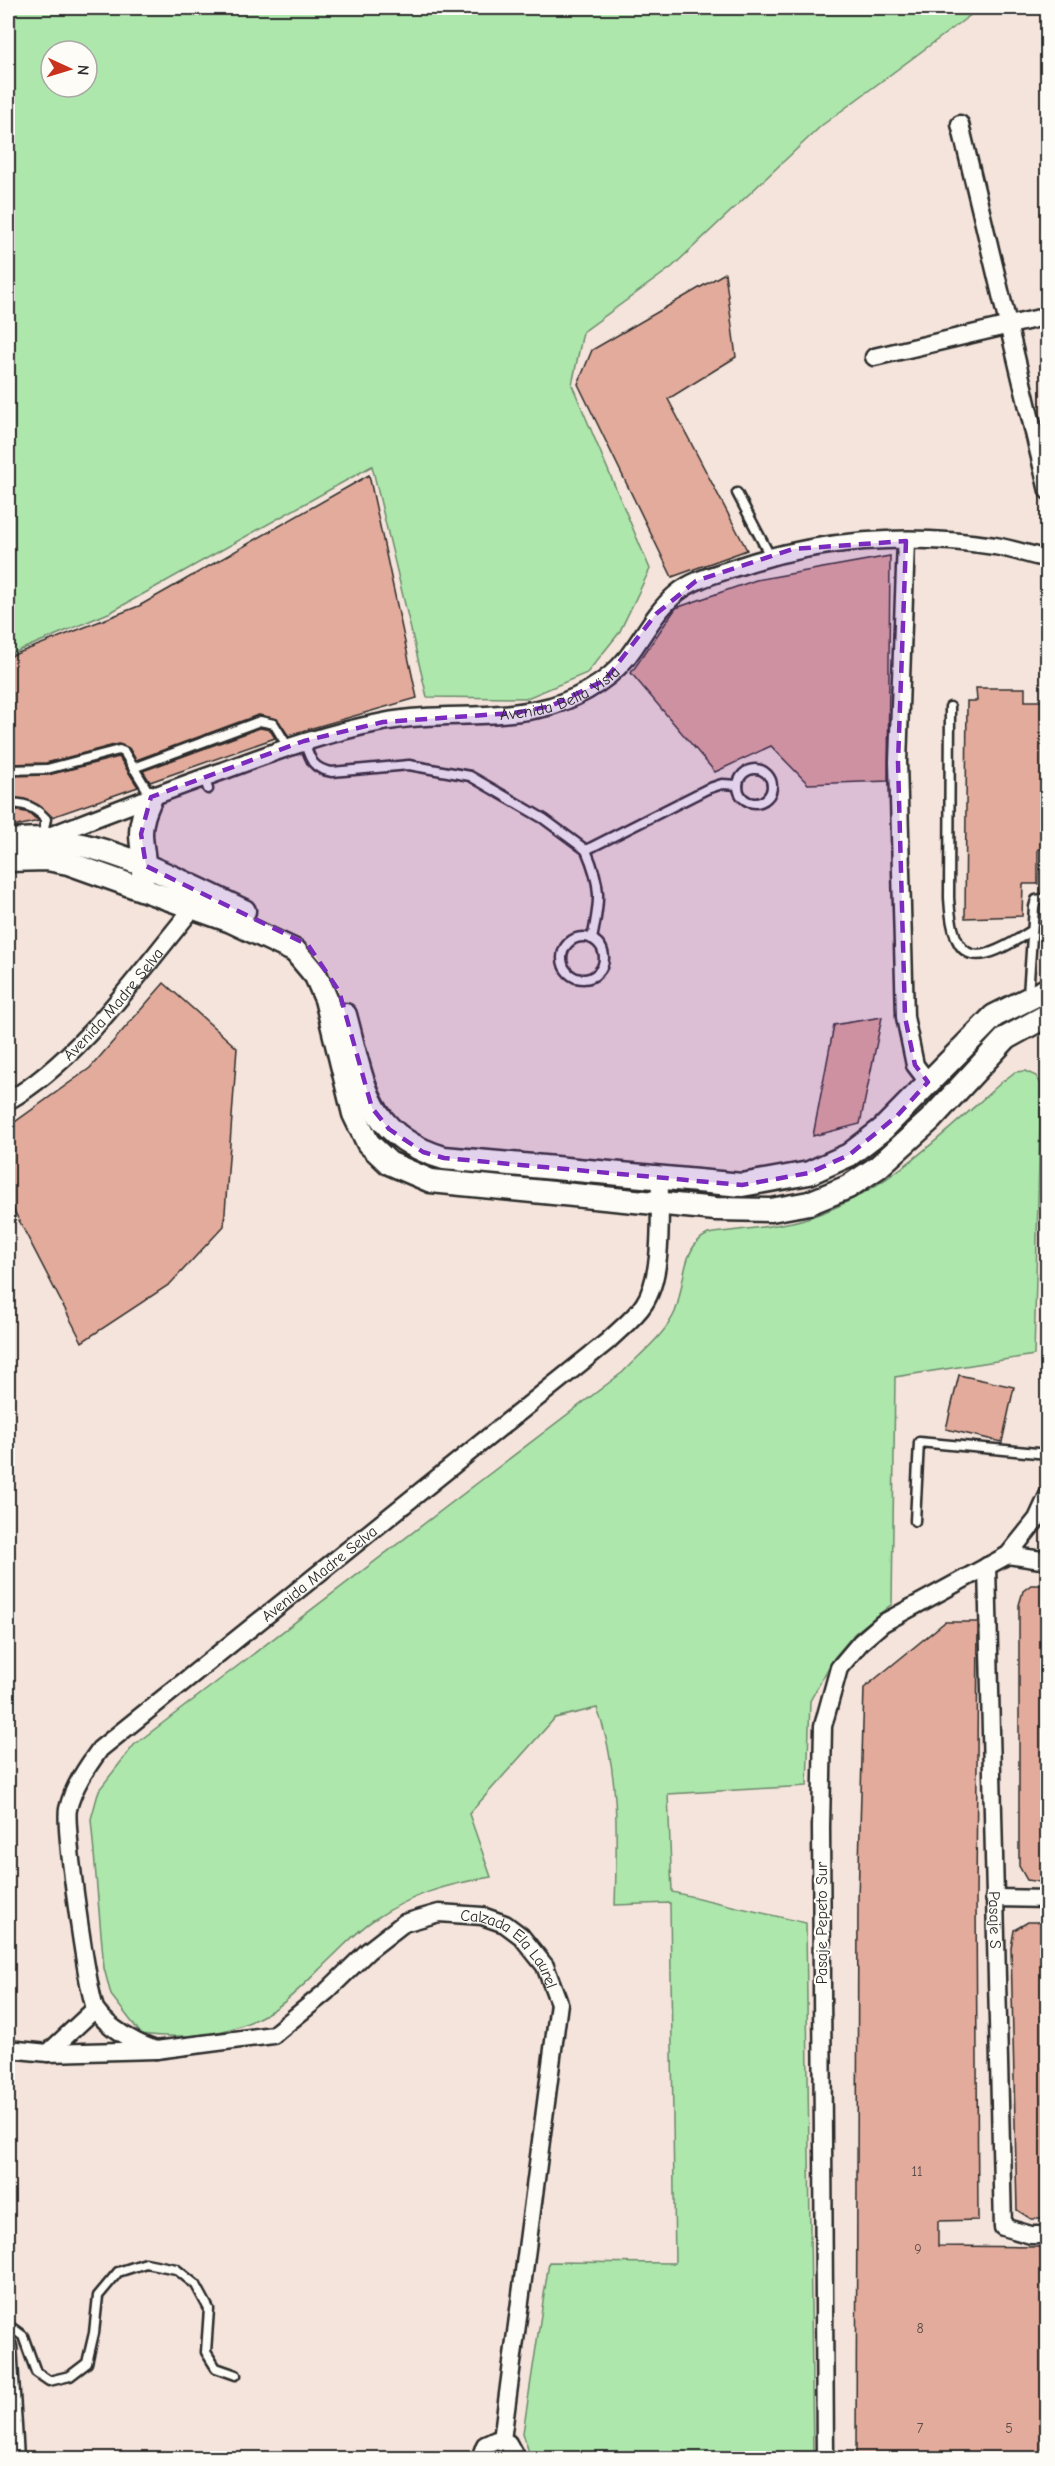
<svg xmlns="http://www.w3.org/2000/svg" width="1055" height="2466" font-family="'Comic Neue',sans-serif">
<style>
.green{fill:#ade7ac;stroke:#6c896c;stroke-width:1.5;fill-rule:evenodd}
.building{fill:#e3ab9b;stroke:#2b2b2b;stroke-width:1.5}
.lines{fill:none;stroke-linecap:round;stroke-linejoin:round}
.lane-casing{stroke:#2b2b2b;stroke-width:13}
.street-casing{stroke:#2b2b2b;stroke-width:21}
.secondary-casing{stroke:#2b2b2b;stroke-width:27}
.lane{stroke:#fdfcf7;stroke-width:8}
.street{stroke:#fdfcf7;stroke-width:16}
.secondary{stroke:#fdfcf7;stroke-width:22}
.marked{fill:#7b2cbf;fill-opacity:0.2;stroke:#7b2cbf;stroke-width:4.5;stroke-dasharray:12 8;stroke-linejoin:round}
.labels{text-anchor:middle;stroke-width:4.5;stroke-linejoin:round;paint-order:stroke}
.number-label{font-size:14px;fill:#594b47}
.street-label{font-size:16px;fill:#2b2b2b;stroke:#fdfcf7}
</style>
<rect width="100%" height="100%" fill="#f5e4db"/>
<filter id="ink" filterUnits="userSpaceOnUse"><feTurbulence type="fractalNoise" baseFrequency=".0167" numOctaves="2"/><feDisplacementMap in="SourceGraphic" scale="12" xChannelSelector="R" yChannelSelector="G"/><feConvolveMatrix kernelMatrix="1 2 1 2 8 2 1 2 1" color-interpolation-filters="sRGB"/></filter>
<g filter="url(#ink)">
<!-- green -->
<g class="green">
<path d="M8,8H980L821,126L672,267L583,332L572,385L650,569L619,633L587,673L527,698L427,697L372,466L111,612L8,655ZM51,51H87V87H51Z"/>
<path d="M1025,1071L1036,1076L1041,1084L1034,1355L895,1377L892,1604L855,1633L834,1658L810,1701L807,1786L668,1794L672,1892L806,1923L813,2458L530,2456L523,2433L549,2262L675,2263L670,1903L615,1905C617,1838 620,1771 597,1708L555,1718L469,1814L491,1877C443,1885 413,1894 372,1921C357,1931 344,1946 331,1958C313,1975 294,1997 273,2010C233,2035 187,2040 141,2034L111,1995L104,1968L91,1819L99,1790L134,1745L623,1372C641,1353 665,1335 675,1312C685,1287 681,1246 708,1234C739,1229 773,1228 804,1219C881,1197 943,1134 1002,1082L1015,1072Z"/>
</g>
<!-- building -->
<g class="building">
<path d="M725,273L736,357L668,399L747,550L672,577L578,384L592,350Z"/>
<path d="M369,475L417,698L288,735L277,719L258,715L136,760L129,748L118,744L46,763L8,764V657L139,606Z"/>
<path d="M890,556L888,781L808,784L771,746L715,772L631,673L676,608L756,580Z"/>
<path d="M976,688H1025V701H1047V849H1038V884H1023L1022,916L965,918L967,701H977Z"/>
<path d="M260,728L270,730L275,738L150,782L143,771Z"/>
<path d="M119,757L138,787L52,817L31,801L8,798V776L48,775Z"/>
<path d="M8,810L26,812L39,821L8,828Z"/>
<path d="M164,983L237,1048L224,1226L170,1284L82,1342L8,1199V1127L90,1068Z"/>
<path d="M882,1017L860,1124L813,1136L834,1025Z"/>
<path d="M959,1375L1014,1387L1002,1442L946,1429Z"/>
<path d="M1031,1585H1047V1883L1027,1880L1019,1866V1605L1023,1591Z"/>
<path d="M945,1622H978L976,1899L978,2220L938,2221V2246L1047,2247V2458H984V2456L856,2458L858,1900L864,1688Z"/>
<path d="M1028,1922H1047V2219H1031L1017,2210L1011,1948L1014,1930Z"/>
</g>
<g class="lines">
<!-- lane casing -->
<g class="lane-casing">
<g id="lane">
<path d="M737,493L770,556"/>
<path d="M950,707L949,898C953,971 980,964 1031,931"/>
<path d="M304,741C310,759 312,769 332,772L409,765L470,776L544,819L586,850L707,789L722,784L738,785"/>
<path d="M133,768L260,721L274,724L288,747"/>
<circle cx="755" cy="786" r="17"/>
<path d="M8,770L47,769L119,750L124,752L151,796"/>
<path d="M204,777L208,789"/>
<path d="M8,804C23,802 35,807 46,819L42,837"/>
<path d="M586,850C602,887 600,901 592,939"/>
<circle cx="583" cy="958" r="21"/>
<path d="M1028,995L1034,907L1036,900L1048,898"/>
<path d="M915,1521L919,1442L1048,1454"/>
<path d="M8,2325L23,2336L36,2372L49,2381L70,2376L87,2363L94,2333L98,2296L118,2272L146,2263L176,2269L196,2285L209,2309L206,2352L216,2368L236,2375"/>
</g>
</g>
<!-- street casing -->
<g class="street-casing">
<g id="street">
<path d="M960,124L1048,491"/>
<path d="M874,357L1048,316"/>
<path d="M906,541L898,762L905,1017L915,1065L928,1082"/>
<path id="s1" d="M44,838C105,814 166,791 228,769C279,750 330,732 383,722C439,711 496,721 551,706C584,696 615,677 634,648C647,629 659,608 677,593C694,579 717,574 737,567C818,539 909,533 995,546C1012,549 1030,555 1048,559"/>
<path id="s2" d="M8,1101C81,1059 140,971 194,907L197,900"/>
<path d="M1008,1555L1048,1561"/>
<path id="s3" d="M987,1566L1003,2227L1031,2235H1048"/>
<path d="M994,1898L1048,1899"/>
<path d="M8,2049L48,2053L95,2009"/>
<path id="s4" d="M156,2050C135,2043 109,2029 96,2010C88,1997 64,1827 68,1809C73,1787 87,1767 100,1749L608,1341C620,1329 635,1318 644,1304C664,1274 659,1214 660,1179"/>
<path id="s5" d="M48,2053L156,2050L273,2035L327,1991L368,1951L404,1923L439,1913L482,1916L505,1924L521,1936L545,1966L559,2003L502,2440"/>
<path d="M8,2346L15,2458"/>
<path d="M480,2458L485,2445L496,2440L508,2443L516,2458"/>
<path d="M825,2458L821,1827L823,1726L839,1668L861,1642L883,1623L1008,1555L1037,1519L1048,1495"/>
</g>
</g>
<!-- secondary casing -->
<g class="secondary-casing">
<g id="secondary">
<path d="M8,842C80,826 179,881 244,911"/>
<path d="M8,860L47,859L68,863L231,921L295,951L316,976L326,999L354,1114L368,1143L389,1163L431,1181L716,1209L771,1210L809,1203L848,1187L878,1167L930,1120L1006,1038L1048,1015"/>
<path d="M142,879C147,862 141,850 141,833C141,819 146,809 151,797"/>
<path d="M345,1015C364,1085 366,1135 444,1158L742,1185L809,1173L849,1155L883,1129L994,1016L1048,989"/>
</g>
</g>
<!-- lane -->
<use href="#lane" class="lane"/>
<!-- street -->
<use href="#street" class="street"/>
<!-- secondary -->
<use href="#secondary" class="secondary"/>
</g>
</g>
<!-- marked area -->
<path class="marked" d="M906,541L898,762L905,1017L915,1065L928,1082L897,1116L849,1155L809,1173L742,1185L444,1158L423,1152L389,1129L372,1108L339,991L308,945L146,866L141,834L151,797L304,741L383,722L514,713L551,706L605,680L656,614L696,581L793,549Z"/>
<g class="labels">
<!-- number labels -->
<g class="number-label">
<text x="917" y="2176">11</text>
<text x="918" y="2254">9</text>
<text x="920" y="2333">8</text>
<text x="920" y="2433">7</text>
<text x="1009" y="2433">5</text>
</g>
<!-- street labels -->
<g class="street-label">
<text dy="6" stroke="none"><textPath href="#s1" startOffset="540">Avenida Bella Vista</textPath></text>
<text dy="6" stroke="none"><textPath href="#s2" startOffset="144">Avenida Madre Selva</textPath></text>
<text dy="6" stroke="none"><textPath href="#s4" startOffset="626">Avenida Madre Selva</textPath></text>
<text dy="6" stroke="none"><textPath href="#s3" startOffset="354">Pasaje S</textPath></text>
<text transform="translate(821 1923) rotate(-90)" y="6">Pasaje Pepeto Sur</text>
<text dy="6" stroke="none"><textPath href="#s5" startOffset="520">Calzada Ela Laurel</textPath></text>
</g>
</g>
<!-- margin -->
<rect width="1055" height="2466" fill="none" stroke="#fdfcf7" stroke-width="30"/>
<rect x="15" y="15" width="1025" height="2436" fill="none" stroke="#2b2b2b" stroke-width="2" filter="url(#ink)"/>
<!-- north arrow -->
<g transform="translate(69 69) rotate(94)"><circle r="28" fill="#fdfcf7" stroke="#a9a8a5" stroke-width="1.5"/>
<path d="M0-4.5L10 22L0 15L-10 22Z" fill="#c8321e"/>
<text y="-9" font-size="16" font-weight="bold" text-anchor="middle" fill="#2b2b2b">N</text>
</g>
</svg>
